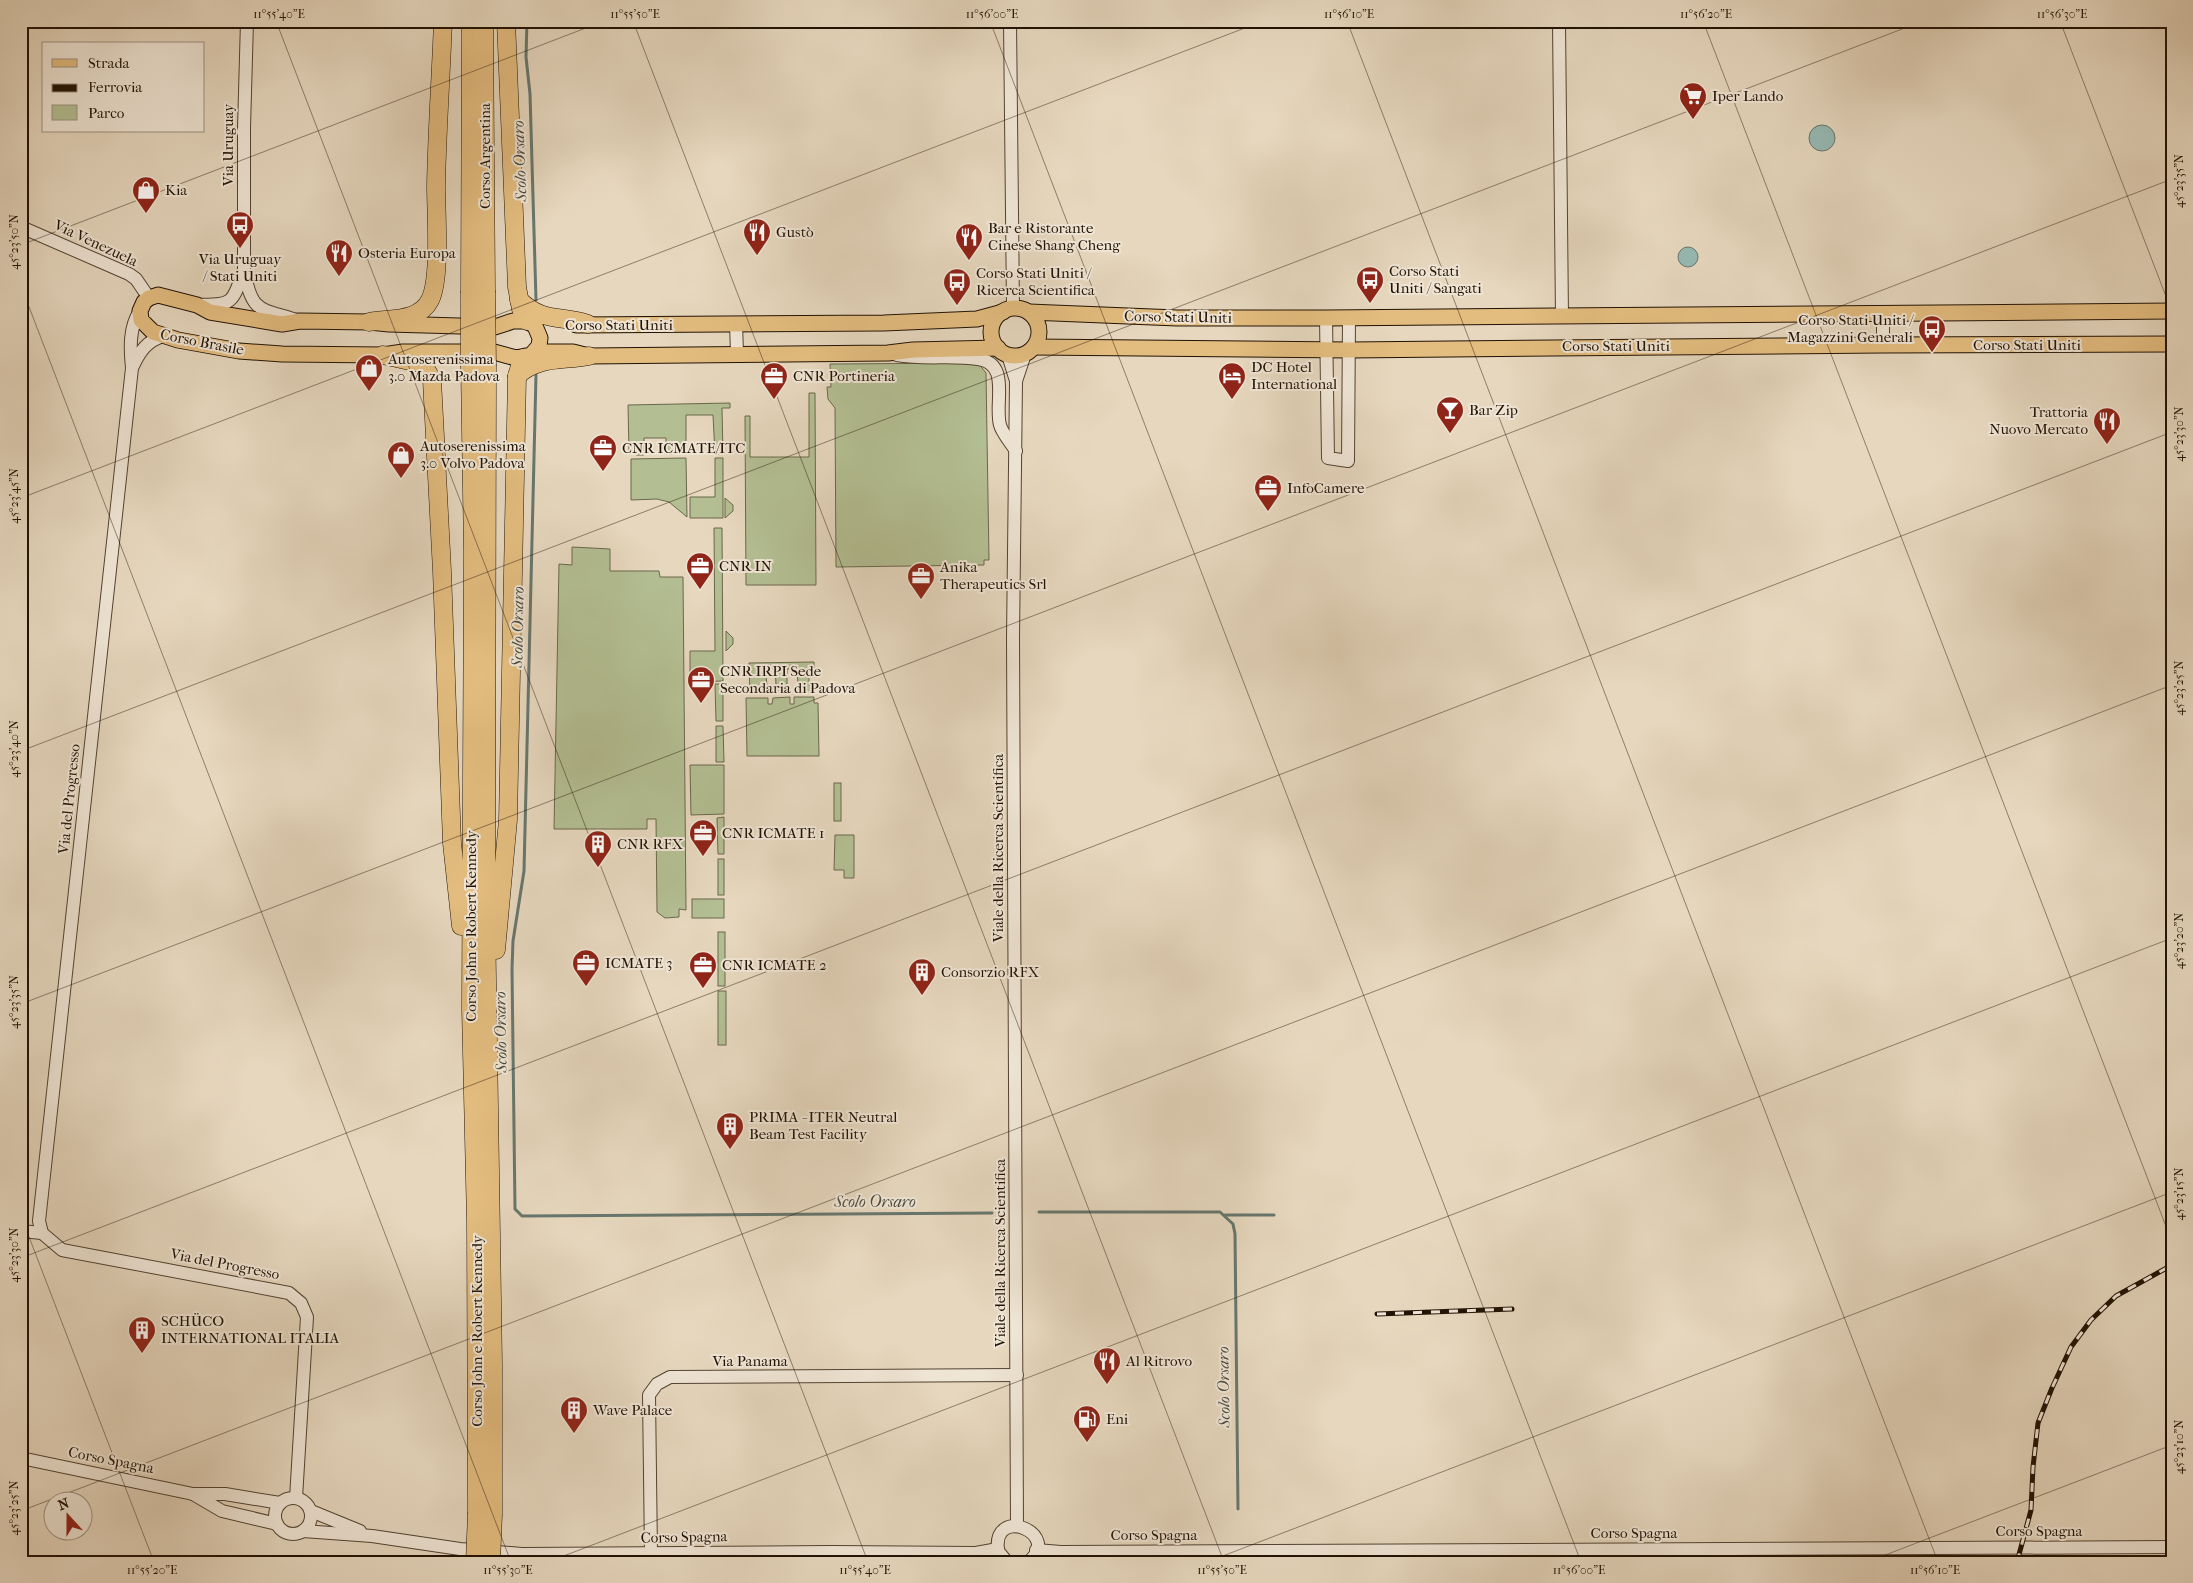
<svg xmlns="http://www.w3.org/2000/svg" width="2193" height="1583" font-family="'IM FELL French Canon',serif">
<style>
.green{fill:#b3bf93;stroke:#6a684c}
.water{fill:#96b9b3;stroke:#67766d}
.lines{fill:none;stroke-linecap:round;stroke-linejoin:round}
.stream{stroke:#67766d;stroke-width:3}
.minor-casing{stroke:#524332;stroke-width:14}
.major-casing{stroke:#211204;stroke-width:17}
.highway-casing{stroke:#211204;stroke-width:19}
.minor{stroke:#efe5d5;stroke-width:12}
.major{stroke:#e3bc7f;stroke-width:15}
.highway{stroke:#e3bc7f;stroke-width:18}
.rail-casing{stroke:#211204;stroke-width:5}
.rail{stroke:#efe5d5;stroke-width:3;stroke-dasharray:9;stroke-linecap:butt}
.highway-bridge-casing{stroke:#211204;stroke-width:19;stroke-linecap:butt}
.highway-bridge{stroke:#e3bc7f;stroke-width:18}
.ticks{fill:none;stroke:#211204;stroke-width:1;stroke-opacity:0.45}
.labels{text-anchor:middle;stroke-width:4;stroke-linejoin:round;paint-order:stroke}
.poi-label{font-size:15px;fill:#211204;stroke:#efe5d5;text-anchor:start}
.street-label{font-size:15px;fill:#211204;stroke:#efe5d5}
.water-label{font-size:16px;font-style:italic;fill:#4a4c41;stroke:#efe5d5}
.neatline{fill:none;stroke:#211204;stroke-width:2}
.ticks-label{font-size:12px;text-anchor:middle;fill:#211204}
</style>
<rect width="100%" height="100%" fill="#e6d7be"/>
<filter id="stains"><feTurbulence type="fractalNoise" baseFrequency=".004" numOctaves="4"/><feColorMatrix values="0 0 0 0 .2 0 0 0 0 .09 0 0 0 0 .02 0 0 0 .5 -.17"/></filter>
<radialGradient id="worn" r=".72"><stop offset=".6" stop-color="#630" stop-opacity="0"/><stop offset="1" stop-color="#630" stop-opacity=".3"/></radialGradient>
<!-- green -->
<g class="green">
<path d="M978,363L986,373L989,560H984V565L836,567L835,408L828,399L827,387H831L830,364Z"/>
<path d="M809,393H815L816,585H746L745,416H750V457H809Z"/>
<path d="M730,403V408H722L723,454H715L713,415H686V448H674V454H666V438H644V455H636V452H629L628,405Z"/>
<path d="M686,458L687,517L669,502L657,499L631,500V459Z"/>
<path d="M715,458H723V518H690V497H715Z"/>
<path d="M725,498L733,505V511L725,518Z"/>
<path d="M714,528H722L723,681L690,682V651H715Z"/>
<path d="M572,547L610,549V571H659L660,577H683L686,910L679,909V917L665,918L657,912L656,819H647V829H554L559,564L572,565Z"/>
<path d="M726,631L733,638V644L726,651Z"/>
<path d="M814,662V668H809V685H813V693H795V686L798,685L797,668L787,669V685L790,686V693H773V686L776,685L775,668L765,669L768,693H750L749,663Z"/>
<path d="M715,684H723V721H716Z"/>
<path d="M790,697V704H794V697H814V703H818L819,756H747L746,698H768V704H772L773,698Z"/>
<path d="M716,726H723L724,762H716Z"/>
<path d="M690,765H724V814L691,815Z"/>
<rect x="834" y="783" width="7" height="38"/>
<path d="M724,817V854H718L717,818Z"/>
<path d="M835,835H854V878H844V870H834Z"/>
<rect x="718" y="859" width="6" height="36"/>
<rect x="692" y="899" width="32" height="19"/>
<rect x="718" y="932" width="7" height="54"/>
<rect x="718" y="991" width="8" height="54"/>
</g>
<!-- water -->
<g class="water">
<circle cx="1822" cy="138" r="13"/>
<circle cx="1688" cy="257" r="10"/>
</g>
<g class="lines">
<!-- stream -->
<g class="stream">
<path d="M527,21L526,57L530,94L536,300"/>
<path d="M536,375L524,871L513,941L512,969L515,1209L522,1216L992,1213"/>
<path d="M1039,1212H1220L1233,1224L1235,1234L1238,1509"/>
<path d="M1225,1215H1274"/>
</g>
<!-- minor casing -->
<g class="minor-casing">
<g id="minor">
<path d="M247,21L244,128V270C252,316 262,308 300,321"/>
<path d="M1010,21L1013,308"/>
<path d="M1559,21L1562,317"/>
<path d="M21,227L129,274L136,279L149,298"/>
<path d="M197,305C231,304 232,306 243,272"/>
<path d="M140,311C129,327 130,349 132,368L39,1221L42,1233L62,1250L289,1293L301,1303L307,1317L296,1498"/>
<path d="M1326,318L1328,458L1348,461L1349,318"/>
<path d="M736,324L737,353"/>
<path d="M1883,345V314"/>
<path d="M897,355C924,360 951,355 978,359C1011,363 994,403 1000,425C1002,433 1011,443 1016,451"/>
<path d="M1008,355L1016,381L1013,638L1017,1526"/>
<path d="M133,366C140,351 147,341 163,336"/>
<path d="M1016,381L1025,354"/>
<path d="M21,1231L42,1233"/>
<path d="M21,1458L193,1494H225L280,1503"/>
<path d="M193,1494L222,1511L277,1524"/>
<circle cx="293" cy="1516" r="18"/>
<path d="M311,1511L360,1531"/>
<path d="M303,1531L372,1536L460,1549L522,1554L831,1552L976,1553L998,1549"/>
<path d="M1036,1550L1061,1552L2172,1547"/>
<path d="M651,1554L649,1395L657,1384L670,1377L1017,1375"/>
<path d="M1007,1562L998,1551C992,1503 1064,1535 1028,1562"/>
</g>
</g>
<!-- major casing -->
<g class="major-casing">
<g id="major">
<circle cx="1015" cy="332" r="24"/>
<path d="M1029,312L1177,318H1326L2172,311"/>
<path d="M576,325L884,323L977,319L1003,312"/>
<path d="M1034,347L1349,350L1883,345L2172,344"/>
<path d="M532,354L539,346L540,338L535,326L527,321H513L495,327L389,324L369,322L300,321L282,324L210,312L197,305L158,295L149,298L144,302L140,311L141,320L153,332L178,340L239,351L282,354L383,355L403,352H494L516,358L545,352H573L589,356L888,353L913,350L998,348"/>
</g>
</g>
<!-- highway casing -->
<g class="highway-casing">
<g id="highway">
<path d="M484,21L486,291"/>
<path d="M506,21L517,287L521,309L527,321"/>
<path d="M470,291L471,21"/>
<path d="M519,300C545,324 558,314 588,324"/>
<path d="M369,322C390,318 419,322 430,300C441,279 436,211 436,186C437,131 441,76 443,21"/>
<path d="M383,355L423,364L432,380L442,571L452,843L461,926"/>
<path d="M487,366L486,916L493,1364V1514"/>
<path d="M470,367L473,552L471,1009L476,1221L477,1513"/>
<path d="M517,376C537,356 564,361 589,356"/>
<path d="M496,950L508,820L517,376L521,363L524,358"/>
</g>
</g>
<!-- minor -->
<use href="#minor" class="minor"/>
<!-- major -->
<use href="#major" class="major"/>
<!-- highway -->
<use href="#highway" class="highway"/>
<!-- rail casing -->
<g class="rail-casing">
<g id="rail">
<path d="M1377,1314L1512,1309"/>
<path d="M2017,1562L2031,1510L2033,1467L2038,1423L2052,1388L2071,1347L2091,1320L2116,1296L2172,1265"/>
</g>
</g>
<!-- rail -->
<use href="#rail" class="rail"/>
<!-- highway-bridge casing -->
<g class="highway-bridge-casing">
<g id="highway-bridge">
<path d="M486,291L487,366"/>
<path d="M470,367V291"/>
<path d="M475,1562L477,1513"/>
<path d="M491,1562L493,1514"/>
</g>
</g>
<!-- highway-bridge -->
<use href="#highway-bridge" class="highway-bridge"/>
</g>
<!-- ticks -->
<path class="ticks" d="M276,21L868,1562M633,21L1224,1562M990,21L1581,1562M1347,21L1938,1562M1703,21L2172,1242M2060,21L2172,312M21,245L604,21M21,286L511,1562M21,498L1263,21M21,751L1923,21M21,1004L2172,179M21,1216L154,1562M21,1258L2172,432M21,1511L2172,685M548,1562L2172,938M1207,1562L2172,1192M1867,1562L2172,1445"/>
<!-- icons -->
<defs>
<g id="supermarket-pin" transform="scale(1.4375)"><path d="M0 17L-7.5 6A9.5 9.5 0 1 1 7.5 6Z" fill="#8f2418" stroke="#efe5d5"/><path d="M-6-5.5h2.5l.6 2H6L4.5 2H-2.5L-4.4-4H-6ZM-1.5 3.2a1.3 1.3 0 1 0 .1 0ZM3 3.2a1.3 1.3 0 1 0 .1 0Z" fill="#fff"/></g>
<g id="shop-pin" transform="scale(1.4375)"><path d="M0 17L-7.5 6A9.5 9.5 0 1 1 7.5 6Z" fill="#8f2418" stroke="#efe5d5"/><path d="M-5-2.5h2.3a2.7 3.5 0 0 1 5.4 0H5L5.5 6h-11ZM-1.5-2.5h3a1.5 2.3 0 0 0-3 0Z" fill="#fff"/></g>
<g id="bus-pin" transform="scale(1.4375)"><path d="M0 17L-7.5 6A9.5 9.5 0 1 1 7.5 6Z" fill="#8f2418" stroke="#efe5d5"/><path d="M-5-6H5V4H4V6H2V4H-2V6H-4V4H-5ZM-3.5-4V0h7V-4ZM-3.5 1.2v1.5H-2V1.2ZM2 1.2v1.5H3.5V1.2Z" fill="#fff"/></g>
<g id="restaurant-pin" transform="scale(1.4375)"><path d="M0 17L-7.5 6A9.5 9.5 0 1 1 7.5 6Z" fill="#8f2418" stroke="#efe5d5"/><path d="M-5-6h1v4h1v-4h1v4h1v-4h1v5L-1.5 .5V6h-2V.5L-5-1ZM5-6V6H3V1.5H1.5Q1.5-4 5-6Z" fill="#fff"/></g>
<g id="office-pin" transform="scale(1.4375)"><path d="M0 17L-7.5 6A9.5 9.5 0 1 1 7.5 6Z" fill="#8f2418" stroke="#efe5d5"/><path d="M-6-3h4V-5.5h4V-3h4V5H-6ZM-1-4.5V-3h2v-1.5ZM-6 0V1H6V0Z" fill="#fff"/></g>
<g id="hotel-pin" transform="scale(1.4375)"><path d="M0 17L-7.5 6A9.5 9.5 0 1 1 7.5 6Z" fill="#8f2418" stroke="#efe5d5"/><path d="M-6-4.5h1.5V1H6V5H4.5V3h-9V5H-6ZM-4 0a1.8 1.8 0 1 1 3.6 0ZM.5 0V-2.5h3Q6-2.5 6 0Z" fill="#fff"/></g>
<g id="bar-pin" transform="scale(1.4375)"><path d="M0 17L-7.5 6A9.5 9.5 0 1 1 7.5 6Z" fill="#8f2418" stroke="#efe5d5"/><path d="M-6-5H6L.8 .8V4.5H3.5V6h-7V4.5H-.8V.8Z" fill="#fff"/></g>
<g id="building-pin" transform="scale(1.4375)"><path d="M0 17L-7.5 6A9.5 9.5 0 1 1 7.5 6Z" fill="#8f2418" stroke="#efe5d5"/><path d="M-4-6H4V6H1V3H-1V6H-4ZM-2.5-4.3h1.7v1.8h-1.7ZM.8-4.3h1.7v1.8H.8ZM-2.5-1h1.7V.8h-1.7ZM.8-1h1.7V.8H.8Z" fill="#fff"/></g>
<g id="fuel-pin" transform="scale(1.4375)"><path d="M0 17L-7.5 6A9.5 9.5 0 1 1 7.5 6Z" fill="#8f2418" stroke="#efe5d5"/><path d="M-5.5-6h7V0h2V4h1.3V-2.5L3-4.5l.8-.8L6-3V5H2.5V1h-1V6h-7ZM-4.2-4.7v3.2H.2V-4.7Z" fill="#fff"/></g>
</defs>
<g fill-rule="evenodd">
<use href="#supermarket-pin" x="1693" y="96"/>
<use href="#shop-pin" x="146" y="190"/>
<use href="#bus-pin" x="240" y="225"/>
<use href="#restaurant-pin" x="757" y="232"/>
<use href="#restaurant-pin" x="969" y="237"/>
<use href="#restaurant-pin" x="339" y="253"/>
<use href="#bus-pin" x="1370" y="280"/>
<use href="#bus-pin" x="957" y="282"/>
<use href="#bus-pin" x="1932" y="329"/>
<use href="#shop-pin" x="369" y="368"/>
<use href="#office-pin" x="774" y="376"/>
<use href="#hotel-pin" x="1232" y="376"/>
<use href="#bar-pin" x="1450" y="410"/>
<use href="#restaurant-pin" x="2107" y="421"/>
<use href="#office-pin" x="603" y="448"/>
<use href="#shop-pin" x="401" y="455"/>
<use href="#office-pin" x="1268" y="488"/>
<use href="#office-pin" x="700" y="566"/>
<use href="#office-pin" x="921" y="576"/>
<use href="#office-pin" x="701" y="680"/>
<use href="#office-pin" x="703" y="833"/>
<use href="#building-pin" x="598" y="844"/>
<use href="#office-pin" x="586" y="963"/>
<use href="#office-pin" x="703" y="965"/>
<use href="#building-pin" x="922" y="972"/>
<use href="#building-pin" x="730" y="1126"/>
<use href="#building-pin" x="142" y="1330"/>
<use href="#restaurant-pin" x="1107" y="1361"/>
<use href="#building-pin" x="574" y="1410"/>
<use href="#fuel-pin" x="1087" y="1419"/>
</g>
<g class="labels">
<!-- poi labels -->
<g class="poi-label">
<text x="1712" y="101">Iper Lando</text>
<text x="165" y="195">Kia</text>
<text x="988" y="233">Bar e Ristorante<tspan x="988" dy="17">Cinese Shang Cheng</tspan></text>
<text x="776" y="237">Gustò</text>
<text x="358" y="258">Osteria Europa</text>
<text x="240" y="264" text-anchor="middle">Via Uruguay<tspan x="240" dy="17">/ Stati Uniti</tspan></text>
<text x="1389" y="276">Corso Stati<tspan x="1389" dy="17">Uniti / Sangati</tspan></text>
<text x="976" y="278">Corso Stati Uniti /<tspan x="976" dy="17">Ricerca Scientifica</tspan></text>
<text x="1913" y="325" text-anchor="end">Corso Stati Uniti /<tspan x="1913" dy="17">Magazzini Generali</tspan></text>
<text x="388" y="364">Autoserenissima<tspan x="388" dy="17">3.0 Mazda Padova</tspan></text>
<text x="1251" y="372">DC Hotel<tspan x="1251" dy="17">International</tspan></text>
<text x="793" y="381">CNR Portineria</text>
<text x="1469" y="415">Bar Zip</text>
<text x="2088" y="417" text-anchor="end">Trattoria<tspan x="2088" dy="17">Nuovo Mercato</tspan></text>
<text x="420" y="451">Autoserenissima<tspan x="420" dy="17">3.0 Volvo Padova</tspan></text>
<text x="622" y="453">CNR ICMATE/ITC</text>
<text x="1287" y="493">InfoCamere</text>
<text x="719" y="571">CNR IN</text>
<text x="940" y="572">Anika<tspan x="940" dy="17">Therapeutics Srl</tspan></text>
<text x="720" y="676">CNR IRPI Sede<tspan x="720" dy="17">Secondaria di Padova</tspan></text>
<text x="722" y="838">CNR ICMATE 1</text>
<text x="617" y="849">CNR RFX</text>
<text x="605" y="968">ICMATE 3</text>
<text x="722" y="970">CNR ICMATE 2</text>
<text x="941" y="977">Consorzio RFX</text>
<text x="749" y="1122">PRIMA - ITER Neutral<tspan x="749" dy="17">Beam Test Facility</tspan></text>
<text x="161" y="1326">SCHÜCO<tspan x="161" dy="17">INTERNATIONAL ITALIA</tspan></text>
<text x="1126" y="1366">Al Ritrovo</text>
<text x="593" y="1415">Wave Palace</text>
<text x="1106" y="1424">Eni</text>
</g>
<!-- street labels -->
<g class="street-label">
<text transform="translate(228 145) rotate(-90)" y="5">Via Uruguay</text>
<text transform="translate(485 156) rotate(-90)" y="5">Corso Argentina</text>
<text transform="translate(96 243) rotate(25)" y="5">Via Venezuela</text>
<text transform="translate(1178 317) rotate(1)" y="5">Corso Stati Uniti</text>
<text x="619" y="330">Corso Stati Uniti</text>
<text transform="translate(202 342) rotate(11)" y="5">Corso Brasile</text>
<text x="2027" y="350">Corso Stati Uniti</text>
<text x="1616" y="351">Corso Stati Uniti</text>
<text transform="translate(69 799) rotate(-84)" y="5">Via del Progresso</text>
<text transform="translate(998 848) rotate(-90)" y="5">Viale della Ricerca Scientifica</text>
<text transform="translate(471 926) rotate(-90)" y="5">Corso John e Robert Kennedy</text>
<text transform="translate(1000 1253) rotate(-90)" y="5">Viale della Ricerca Scientifica</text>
<text transform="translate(225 1264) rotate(11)" y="5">Via del Progresso</text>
<text transform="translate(477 1331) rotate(-90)" y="5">Corso John e Robert Kennedy</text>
<text x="750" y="1366">Via Panama</text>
<text transform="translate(111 1460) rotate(11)" y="5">Corso Spagna</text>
<text x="2039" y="1536">Corso Spagna</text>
<text x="1634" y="1538">Corso Spagna</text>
<text x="1154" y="1540">Corso Spagna</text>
<text transform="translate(684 1537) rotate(-1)" y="5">Corso Spagna</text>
</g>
<!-- water labels -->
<g class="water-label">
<text transform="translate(519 161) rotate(-92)" y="6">Scolo Orsaro</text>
<text transform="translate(517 627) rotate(-89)" y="6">Scolo Orsaro</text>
<text transform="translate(500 1032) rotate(-91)" y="6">Scolo Orsaro</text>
<text x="875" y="1207">Scolo Orsaro</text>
<text transform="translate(1223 1387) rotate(-91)" y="6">Scolo Orsaro</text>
</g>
</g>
<!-- margin -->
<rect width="2193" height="1583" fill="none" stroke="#e6d7be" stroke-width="55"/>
<!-- legend -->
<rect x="42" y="42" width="162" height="90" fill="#efe5d5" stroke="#9d9181"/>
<rect x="52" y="59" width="25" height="8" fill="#e3bc7f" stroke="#9d9181"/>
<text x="88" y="68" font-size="15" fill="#211204">Strada</text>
<rect x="52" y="84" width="25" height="8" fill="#211204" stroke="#9d9181"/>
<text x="88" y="92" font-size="15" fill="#211204">Ferrovia</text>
<rect x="52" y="105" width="25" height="15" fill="#b3bf93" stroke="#9d9181"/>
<text x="88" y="118" font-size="15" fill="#211204">Parco</text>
<!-- north arrow -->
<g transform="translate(68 1516) rotate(339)"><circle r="24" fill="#efe5d5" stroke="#9d9181"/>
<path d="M0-4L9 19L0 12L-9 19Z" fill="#8f2418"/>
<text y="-8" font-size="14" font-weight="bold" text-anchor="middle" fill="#211204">N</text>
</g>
<rect x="28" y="28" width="2138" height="1528" class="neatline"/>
<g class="ticks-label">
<text x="279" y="18">11°55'40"E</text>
<text x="635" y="18">11°55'50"E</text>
<text x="992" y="18">11°56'00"E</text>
<text x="1349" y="18">11°56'10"E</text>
<text x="1706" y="18">11°56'20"E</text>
<text x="2062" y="18">11°56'30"E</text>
<text transform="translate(2179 181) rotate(-90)" y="4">45°23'35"N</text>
<text transform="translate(14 242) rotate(-90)" y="4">45°23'50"N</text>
<text transform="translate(2179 434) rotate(-90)" y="4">45°23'30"N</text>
<text transform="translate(14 496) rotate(-90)" y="4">45°23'45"N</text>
<text transform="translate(2179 688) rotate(-90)" y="4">45°23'25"N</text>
<text transform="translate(14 749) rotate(-90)" y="4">45°23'40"N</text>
<text transform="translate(2179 941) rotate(-90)" y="4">45°23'20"N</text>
<text transform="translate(14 1002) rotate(-90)" y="4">45°23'35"N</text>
<text transform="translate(2179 1194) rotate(-90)" y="4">45°23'15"N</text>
<text transform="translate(14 1255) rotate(-90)" y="4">45°23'30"N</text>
<text transform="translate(2179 1447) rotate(-90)" y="4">45°23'10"N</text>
<text transform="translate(14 1508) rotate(-90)" y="4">45°23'25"N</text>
<text x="152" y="1574">11°55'20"E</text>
<text x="508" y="1574">11°55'30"E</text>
<text x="865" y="1574">11°55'40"E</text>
<text x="1222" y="1574">11°55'50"E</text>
<text x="1579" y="1574">11°56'00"E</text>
<text x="1935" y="1574">11°56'10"E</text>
</g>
<rect width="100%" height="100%" filter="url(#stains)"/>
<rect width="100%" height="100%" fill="url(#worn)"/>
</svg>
